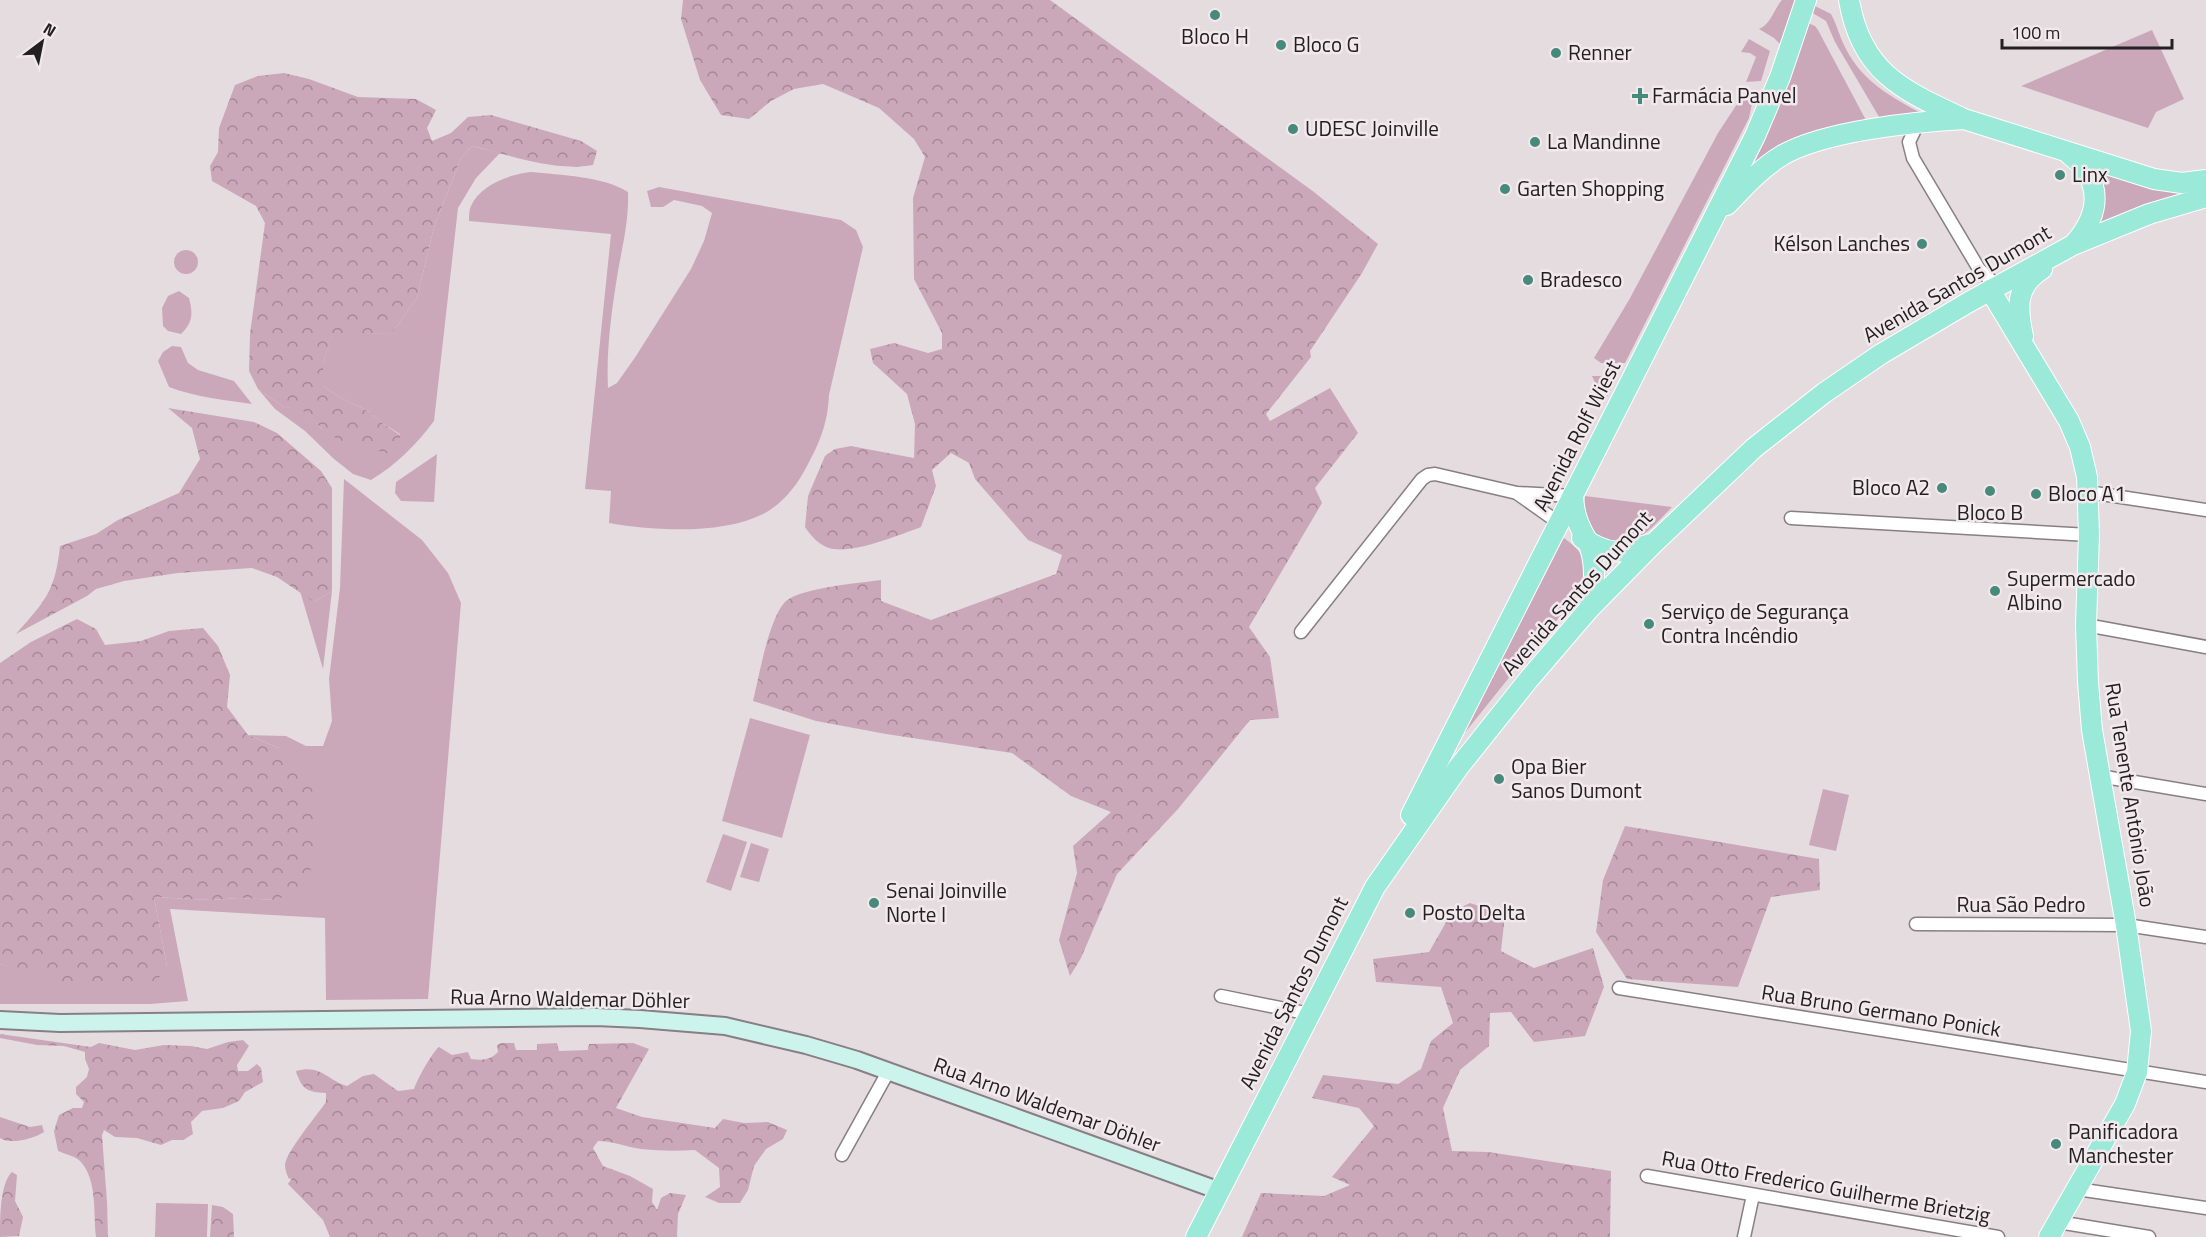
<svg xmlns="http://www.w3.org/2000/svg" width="2206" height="1237" font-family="'Titillium Web',sans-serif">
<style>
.green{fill:#cba8b9}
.forest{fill:url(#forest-crowns)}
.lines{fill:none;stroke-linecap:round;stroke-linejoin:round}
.minor-casing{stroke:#877f83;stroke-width:15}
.secondary-casing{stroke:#877f83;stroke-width:20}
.primary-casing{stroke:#fff;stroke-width:22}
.minor{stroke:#fff;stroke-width:12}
.secondary{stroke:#cdf4ec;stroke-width:16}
.primary{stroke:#9be9d9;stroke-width:20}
.poi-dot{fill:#47897b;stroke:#f2e9ed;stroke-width:2}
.labels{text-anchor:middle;stroke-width:5;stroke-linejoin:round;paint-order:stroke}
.poi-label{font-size:21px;fill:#232021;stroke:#f2e9ed;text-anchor:start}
.street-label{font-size:21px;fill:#232021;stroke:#f2e9ed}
</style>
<defs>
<pattern id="forest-crowns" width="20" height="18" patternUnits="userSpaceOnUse" patternTransform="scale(1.5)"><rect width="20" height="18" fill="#cba8b9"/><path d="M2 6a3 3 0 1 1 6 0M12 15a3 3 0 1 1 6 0" fill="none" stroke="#a48896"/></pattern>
</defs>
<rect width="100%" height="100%" fill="#e5dce0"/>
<!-- green -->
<g class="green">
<path d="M1782,0H1799L1784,48L1774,38L1759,29C1772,23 1773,10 1782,0Z"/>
<path d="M1813,5L1831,14C1837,25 1840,38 1846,49C1862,81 1892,98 1923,114L1882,122L1835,42L1826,21L1811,12Z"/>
<path d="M1808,23L1815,26L1818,30L1868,124L1751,170L1770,128Z"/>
<path d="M2152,30L2184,99L2156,112L2148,128L2021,86Z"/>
<path d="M1749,39L1770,51L1761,81L1746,82L1756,57L1750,53L1741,52Z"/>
<path d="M1754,94L1749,118L1625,363H1601L1594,358L1629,300L1718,133L1741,98Z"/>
<path d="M472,146L500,153L476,178L458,208L434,421C417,444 396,465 371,480L353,474L334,459L305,431L275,409L258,389L285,408L299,406L322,429L389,454L400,434L382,423L370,412L341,398L323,386V363L333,332L391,334L417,298L434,227L461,158Z"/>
<path d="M2091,167L2186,192L2092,228Z"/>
<path d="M531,172C560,175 603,176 628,192C629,219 623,244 618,271C612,308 606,350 608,388L617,383L636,356L691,269L704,241L712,213L702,206L674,200L663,207H651L647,191L659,187L841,220L856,230L863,247L829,395C828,419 822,438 810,460C802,477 792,492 778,504C740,537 655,531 609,523L611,491L585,489L611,234L469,221C469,216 469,210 471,206C480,185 510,174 531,172Z"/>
<circle cx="186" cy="262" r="12"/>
<path d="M179,291L189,298C193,314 193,322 181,334L168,331L163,326L162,308L168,296Z"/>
<path d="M172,346L181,347L188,363L198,370L234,381L252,404C224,400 195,397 169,387L158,361L163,352Z"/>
<path d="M1592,376H1618L1604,402Z"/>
<path d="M437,454L434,502L401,501L395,493L396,482Z"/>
<path d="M344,479L422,540L448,573L461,603L428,999L326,1000L325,918L170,909L188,1001L150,1004H0V964L18,968L167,966L154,897L211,900L239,898L276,900L279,748L248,735L286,736L306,746H323L332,721L329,679L340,588Z"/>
<path d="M1585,496L1672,507C1661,518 1650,532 1636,539C1619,547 1596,542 1587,524C1583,515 1584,505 1585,496Z"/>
<path d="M1559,534C1586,555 1584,554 1585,588L1536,644L1459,740Z"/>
<path d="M300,591L314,602L332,591L323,669Z"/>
<path d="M750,718L810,735L782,838L722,821Z"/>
<path d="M1823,789L1849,795L1836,851L1809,845Z"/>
<path d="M723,834L747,842L731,891L706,882Z"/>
<path d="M751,843L769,849L759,882L740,877Z"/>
<path d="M156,1203L208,1204L207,1237H155Z"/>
</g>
<!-- forest -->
<g class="forest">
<path d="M683,0H1050L1314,192L1378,244L1362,273L1310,351L1311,357L1266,414L1270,421L1330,388L1358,433L1315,488L1322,503L1249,627L1270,657L1279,718L1250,720L1178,809L1117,874L1081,958L1070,976L1059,940L1077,873L1073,846L1111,812L1071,796L1012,753L886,734L816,721L753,701C759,677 769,617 786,601C801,588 859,583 881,580V601L931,620L1056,574L1062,555L1028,540L975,479L969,463L951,453L932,470L936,486L921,527C899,535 851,555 829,548C819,545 810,535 805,527L808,496L825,456L835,449L851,446L914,458L915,424L907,394L873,363L870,349L894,343L928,353L942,349V333L914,279L913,198L925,157L914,139L879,108L823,84L794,89L771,101L749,119L721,115L700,80L681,19Z"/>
<path d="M284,73L309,79L358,97L416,99L436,110L427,128L432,141L451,133L468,117L491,115L581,141L597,151L593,165C553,172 510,155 472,146L461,158L434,227L417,298L391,334L333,333L323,363V386L341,398L370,412L382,423L400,435V448L389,454L339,440L322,429L299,407L285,408L258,389L249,371L250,334L265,223L256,206L212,181L210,166L218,152L219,128L235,85L258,76Z"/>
<path d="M168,408L254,422L277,433L321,471L332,488V591L314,602L277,577L252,568L178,573L124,581L96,589L87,596L16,634C45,601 55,592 60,546L96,534L118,520L179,493L200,459L192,428Z"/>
<path d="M77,619L96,629L105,645L141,641L169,631L203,628L218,646L230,675L227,707L248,735L279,748L308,773L317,810L314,860L305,887L276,900L239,898L211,900L154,897L167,966L156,982L119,986L77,985L0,964V663L31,642Z"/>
<path d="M1625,826L1819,859L1820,890L1771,897L1738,987L1627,979L1596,932L1603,880Z"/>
<path d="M1470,903L1505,915L1501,951L1534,968L1593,948L1604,987L1585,1036L1534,1042L1511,1012L1490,1013L1489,1046L1460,1070L1443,1108L1452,1151L1488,1152L1611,1171L1610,1237H1242L1261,1193L1324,1196L1350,1185L1332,1177L1374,1126L1359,1108L1312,1098L1323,1075L1398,1084L1421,1069L1431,1041L1453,1023L1441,987L1376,982L1373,959L1429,952L1452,912Z"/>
<path d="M0,1034L91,1047L99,1043L135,1050L164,1045L191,1046L207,1049L228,1042L243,1040L249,1046L237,1065L238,1071H248L257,1064L261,1068L263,1082L245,1092L239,1101L223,1108L202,1111L191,1122L193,1134L183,1140H172L161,1145L137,1138L115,1137L104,1130L102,1135L107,1202L108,1237H96C93,1214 98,1180 80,1161C75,1156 65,1154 58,1151L54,1131L59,1115L73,1108H82L84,1102L76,1094V1087L87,1077L89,1069L85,1059V1052L64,1046L37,1045L0,1038Z"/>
<path d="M501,1043H514L516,1050H537V1044L557,1043L559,1051L588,1050L589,1044L633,1043L649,1049L616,1108L642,1117L715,1128L723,1119L744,1123L768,1122L787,1130L783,1139L766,1149L754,1166L748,1190L740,1203H719L705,1197L720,1187L719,1168L695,1150C677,1151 660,1151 641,1149C626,1147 613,1141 598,1141L593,1148L603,1166L630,1176L653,1189L652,1202L657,1210L661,1198L670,1193L686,1195L678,1214L677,1237H330L323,1220L288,1184L292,1178L289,1179C287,1175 285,1170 285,1165C286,1152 317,1115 326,1102V1093C307,1092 302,1090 296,1071C320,1064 326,1079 347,1086L363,1076L374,1074L398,1091L414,1089C418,1078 431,1054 439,1047L452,1055L468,1052L471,1059C481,1060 490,1061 498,1052L497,1045Z"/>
<path d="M0,1117L30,1127L42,1125L44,1132C33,1139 11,1145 0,1138Z"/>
<path d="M12,1172L17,1175L15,1201L23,1217L19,1236L0,1237C0,1218 0,1183 12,1172Z"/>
<path d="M212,1205L223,1207L233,1214L234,1237H210Z"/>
</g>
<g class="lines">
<!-- minor casing -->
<g class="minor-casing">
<g id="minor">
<path d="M1918,123L1909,142L1913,158L1979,269L1997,286"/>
<path d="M2088,492L2206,510"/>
<path d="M1518,494L1559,523"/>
<path d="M1791,518L2089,535"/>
<path d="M2086,625L2206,647"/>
<path d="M1301,632L1422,479L1428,475L1435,474L1517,493L1573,496"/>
<path d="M2099,776L2206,794"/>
<path d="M1916,924L2126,925L2206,937"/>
<path d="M1619,988L2206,1082"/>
<path d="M1221,996L1310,1014"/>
<path d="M842,1155L888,1072"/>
<path d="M1647,1176L1998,1237"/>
<path d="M2077,1189L2206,1208"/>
<path d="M2058,1222L2149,1237"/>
<path d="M1744,1237L1753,1195"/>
</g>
</g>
<!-- secondary casing -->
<g class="secondary-casing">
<path id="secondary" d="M0,1020L60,1023L596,1017L640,1019L725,1026L806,1045L857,1060L1220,1191"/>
</g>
<!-- primary casing -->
<g class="primary-casing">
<g id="primary">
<path d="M1849,0C1861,72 1902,90 1962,118"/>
<path d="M2070,155C2103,180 2101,213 2075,243"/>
<path d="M1727,205C1743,188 1760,169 1781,156C1823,131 1914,122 1964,119L2154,179L2182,183L2206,180"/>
<path d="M1990,290L2069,421L2080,447L2087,477L2089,535L2086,625L2088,682L2092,730L2126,925L2141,1031L2137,1072L2125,1104L2049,1237"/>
<path d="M2023,336C2017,308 2015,286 2042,269"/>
<path d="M1573,496C1574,514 1578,525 1587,540C1597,561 1595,588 1589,609"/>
<path d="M1582,538C1610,556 1619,554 1650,544"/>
<path d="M1411,815L1755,136L1780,77L1806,0"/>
<path d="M1196,1237L1375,887L1458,768L1529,679L1589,609L1653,544L1754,448L1824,393L1881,354L1969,302L2073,245L2149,214L2206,197"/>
</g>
</g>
<!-- minor -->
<use href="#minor" class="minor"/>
<!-- secondary -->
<use href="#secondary" class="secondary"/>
<!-- primary -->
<use href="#primary" class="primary"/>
</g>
<!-- markers -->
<g class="poi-dot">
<circle cx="1215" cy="15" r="6"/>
<circle cx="1281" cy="45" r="6"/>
<circle cx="1556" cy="53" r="6"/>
<path d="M1637 87h6v6h6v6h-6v6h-6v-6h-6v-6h6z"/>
<circle cx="1293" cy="129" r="6"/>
<circle cx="1535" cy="142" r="6"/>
<circle cx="2060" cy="175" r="6"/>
<circle cx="1505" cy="189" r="6"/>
<circle cx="1922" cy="244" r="6"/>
<circle cx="1528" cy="280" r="6"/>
<circle cx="1942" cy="488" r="6"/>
<circle cx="1990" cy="491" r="6"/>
<circle cx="2036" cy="494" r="6"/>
<circle cx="1995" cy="591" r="6"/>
<circle cx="1649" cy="624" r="6"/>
<circle cx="1499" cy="779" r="6"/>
<circle cx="874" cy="903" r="6"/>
<circle cx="1410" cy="913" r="6"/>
<circle cx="2056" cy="1144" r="6"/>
</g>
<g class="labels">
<!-- poi labels -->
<g class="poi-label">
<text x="1215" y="44" text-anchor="middle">Bloco H</text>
<text x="1293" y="52">Bloco G</text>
<text x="1568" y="60">Renner</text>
<text x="1652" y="103">Farmácia Panvel</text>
<text x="1305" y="136">UDESC Joinville</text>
<text x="1547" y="149">La Mandinne</text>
<text x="2072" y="182">Linx</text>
<text x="1517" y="196">Garten Shopping</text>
<text x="1910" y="251" text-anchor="end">Kélson Lanches</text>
<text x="1540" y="287">Bradesco</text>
<text x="1930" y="495" text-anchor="end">Bloco A2</text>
<text x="2048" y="501">Bloco A1</text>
<text x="1990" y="520" text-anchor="middle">Bloco B</text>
<text x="2007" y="586">Supermercado<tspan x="2007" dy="24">Albino</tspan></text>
<text x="1661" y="619">Serviço de Segurança<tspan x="1661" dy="24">Contra Incêndio</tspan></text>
<text x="1511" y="774">Opa Bier<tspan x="1511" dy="24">Sanos Dumont</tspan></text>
<text x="886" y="898">Senai Joinville<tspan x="886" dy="24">Norte I</tspan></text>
<text x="1422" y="920">Posto Delta</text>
<text x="2068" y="1139">Panificadora<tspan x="2068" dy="24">Manchester</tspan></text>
</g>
<!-- street labels -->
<g class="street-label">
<text transform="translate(1957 284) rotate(-30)" y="7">Avenida Santos Dumont</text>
<text transform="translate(1577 436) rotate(-63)" y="7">Avenida Rolf Wiest</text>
<text transform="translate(1577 593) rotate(-48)" y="7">Avenida Santos Dumont</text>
<text transform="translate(2130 795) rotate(81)" y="7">Rua Tenente Antônio João</text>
<text x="2021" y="912">Rua São Pedro</text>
<text transform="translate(1294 993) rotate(-63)" y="7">Avenida Santos Dumont</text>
<text transform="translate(570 999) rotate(1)" y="7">Rua Arno Waldemar Döhler</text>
<text transform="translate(1881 1011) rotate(9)" y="7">Rua Bruno Germano Ponick</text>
<text transform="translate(1047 1105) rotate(20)" y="7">Rua Arno Waldemar Döhler</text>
<text transform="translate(1826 1187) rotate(10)" y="7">Rua Otto Frederico Guilherme Brietzig</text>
</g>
</g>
<!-- north arrow -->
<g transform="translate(42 42) rotate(32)" stroke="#f2e9ed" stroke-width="4.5" paint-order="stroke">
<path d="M0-4.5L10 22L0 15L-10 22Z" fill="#232021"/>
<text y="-9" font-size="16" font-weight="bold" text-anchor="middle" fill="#232021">N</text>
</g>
<!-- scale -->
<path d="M2002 39v9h170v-9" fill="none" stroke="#232021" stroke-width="3"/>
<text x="2011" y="39" font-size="18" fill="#232021" stroke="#f2e9ed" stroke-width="4.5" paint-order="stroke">100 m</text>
</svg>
